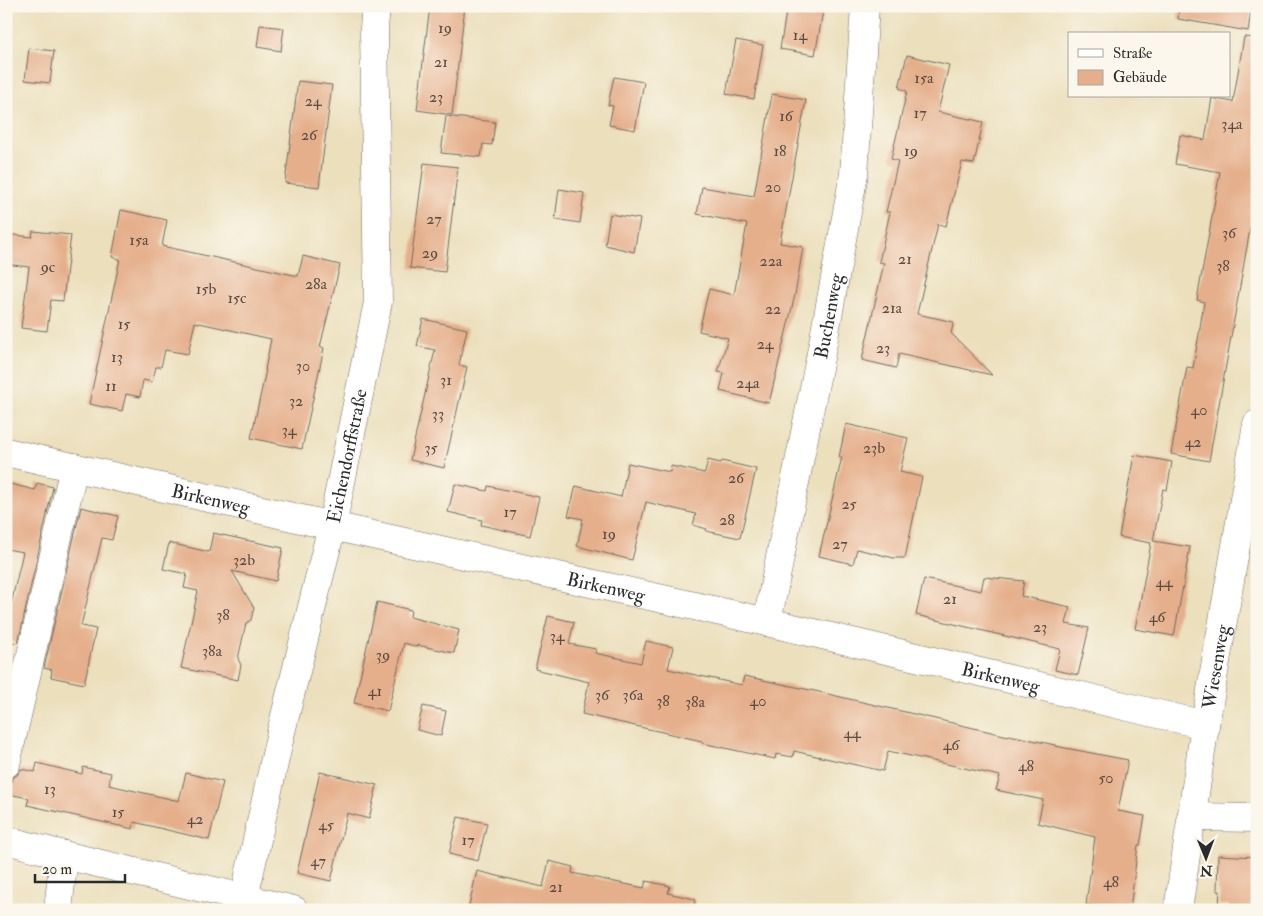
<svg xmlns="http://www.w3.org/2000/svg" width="1263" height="916" font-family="'IM FELL Double Pica',serif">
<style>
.building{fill:#e5af8b}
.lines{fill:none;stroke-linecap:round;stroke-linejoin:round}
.minor-casing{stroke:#6e6a5e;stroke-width:29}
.minor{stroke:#fff;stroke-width:28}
.labels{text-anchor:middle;stroke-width:4.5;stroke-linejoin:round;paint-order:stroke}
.number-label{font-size:16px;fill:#5a4c43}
.street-label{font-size:19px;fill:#2b2b2b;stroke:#fbf7ec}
</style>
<rect width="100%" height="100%" fill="#fbf7ec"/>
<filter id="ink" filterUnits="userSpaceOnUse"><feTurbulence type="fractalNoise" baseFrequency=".02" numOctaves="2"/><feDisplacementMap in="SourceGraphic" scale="10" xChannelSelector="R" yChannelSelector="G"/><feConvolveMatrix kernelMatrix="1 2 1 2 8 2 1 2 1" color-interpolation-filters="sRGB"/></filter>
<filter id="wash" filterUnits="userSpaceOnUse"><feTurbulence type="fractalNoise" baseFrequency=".0096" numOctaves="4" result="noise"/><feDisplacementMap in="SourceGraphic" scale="20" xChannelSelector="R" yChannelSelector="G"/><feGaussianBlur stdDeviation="1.12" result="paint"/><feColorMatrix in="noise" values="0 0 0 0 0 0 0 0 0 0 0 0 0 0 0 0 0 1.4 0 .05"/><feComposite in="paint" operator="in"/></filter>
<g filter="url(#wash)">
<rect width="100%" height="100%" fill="#ebdfbc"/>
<g id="blocks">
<!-- building -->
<g class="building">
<path d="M430,6H465L452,115L417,110Z"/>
<path d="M787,6H824L815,55L780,49Z"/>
<path d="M1179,6H1252L1248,31L1178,19Z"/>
<path d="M260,25L284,28L281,51L257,47Z"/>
<path d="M1244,37L1257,38V190L1209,461L1171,454L1187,367L1193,368L1199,334L1204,302L1197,300L1220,172L1175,164L1180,135L1205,140L1212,98L1233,102Z"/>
<path d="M736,40L763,45L754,99L726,94Z"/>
<path d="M29,48L54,51L50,83L25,80Z"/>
<path d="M907,55L949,65L938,112L983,122L974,164L962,162L946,226L938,224L917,314L954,322L951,333L992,375L899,354L896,368L862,360L884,263L879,262L890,212H886L898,161L891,159L907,91L899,88Z"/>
<path d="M614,77L644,82L635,130L609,125L613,106L608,105Z"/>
<path d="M298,81L332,85L319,187L285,183Z"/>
<path d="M772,94L806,100L780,243L803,247L795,295L769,403L720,391L724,373L718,372L728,338L699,331L709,289L734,295L747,224L697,214L702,187L754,196Z"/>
<path d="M446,116L495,122L492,145L483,144L481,157L441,153Z"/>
<path d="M424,163L458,167L445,272L410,268Z"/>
<path d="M559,189L584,193L580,223L555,219Z"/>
<path d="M121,210L167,220L162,246L298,276L303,256L340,265L320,347L324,348L302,449L251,438L266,370H265L271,339L195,322L188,354L165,350L161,367H156L152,382L143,380L140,397L126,394L122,411L89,404L120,259L112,257Z"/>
<path d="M610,214L640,219L634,252L605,245Z"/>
<path d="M33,231L71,235L63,301L51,300L47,331L21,328L29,267L6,264V234L32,237Z"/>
<path d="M423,319L467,329L459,365L467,367L444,468L410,460L435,350L417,346Z"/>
<path d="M846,424L908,438L900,472L922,477L905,558H894L857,549L853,564L819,556L842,457H839Z"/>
<path d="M1134,455L1172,462L1167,490L1163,489L1153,541L1190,547L1174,636L1135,629L1151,543L1119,537Z"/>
<path d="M708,460L721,463L722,461L756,469L740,538L706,531L707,529L693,525L696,514L646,502L632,560L577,546L583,519L568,516L576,486L621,497L628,463L670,472L671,466L705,473Z"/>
<path d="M6,483L35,490L37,483L53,487L18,643L6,641V626L23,552L6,549Z"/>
<path d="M455,484L487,491L488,486L539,497L530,536L481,525L482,520L448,512Z"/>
<path d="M81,507L118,516L112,540L102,538L81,626L96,629L84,684L51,677L52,670L44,668Z"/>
<path d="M213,533L283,548L276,581L232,571L254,608L251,620L246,623L238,659L241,665L238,680L181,668L198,591L184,588L187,574L163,569L169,543L209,552Z"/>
<path d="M984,577L1024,581L1021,596L1070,607L1066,624L1089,628L1078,675L1055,670L1060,649L916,615L924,579L981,591Z"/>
<path d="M377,602L411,610L410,617L459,630L454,653L417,645V647L404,643L388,711L354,703Z"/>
<path d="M548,616L574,622L569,644L596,649L595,653L641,663L646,641L673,647L668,669L742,685L744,676L815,691L1008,736L1009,735L1055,745V746L1128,760L1118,811L1145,816L1140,845H1138L1130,910L1086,905L1095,837L1038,823L1043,800L996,790L1000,776L888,751L883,771L794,751L793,757L776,754L775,759L702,743V741L582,714L589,682L535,669Z"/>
<path d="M423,706L446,711L441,736L417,730Z"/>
<path d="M37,763L82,774L83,767L111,773L109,785L179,801L186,773L223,782L209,840L134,822L133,829L76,816L27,805L29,798L8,794L12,778L17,775L21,769L35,772Z"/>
<path d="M320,772L377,785L369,819L347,813L331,881L297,873Z"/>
<path d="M458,817L487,823L478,861L449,854Z"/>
<path d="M1218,855L1257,857V910H1229V905H1219L1220,891H1217Z"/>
<path d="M549,861L573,867L572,873L644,888L646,881L670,886L668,893L695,899L694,910H468L477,871L543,887Z"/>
</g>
</g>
</g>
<g filter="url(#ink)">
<use href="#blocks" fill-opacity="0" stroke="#6e6a5e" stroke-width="1"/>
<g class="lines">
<!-- minor casing -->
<g class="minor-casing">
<g id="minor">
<path id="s1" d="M6,452L332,526L767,622L1205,725"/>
<path id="s2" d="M767,622L823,343L854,174L865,6"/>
<path d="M6,764L74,467"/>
<path d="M1191,817L1257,818"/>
<path d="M6,840L64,855L294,910"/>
<path id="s3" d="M244,898L281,732L332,526L378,302L374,28L376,6"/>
<path d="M58,910L64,855"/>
<path id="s4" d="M1178,910L1205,725L1257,424"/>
</g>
</g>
<!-- minor -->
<use href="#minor" class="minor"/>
</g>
</g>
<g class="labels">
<!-- number labels -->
<g class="number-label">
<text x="445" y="33">19</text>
<text x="800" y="40">14</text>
<text x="441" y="67">21</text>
<text x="924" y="83">15a</text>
<text x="436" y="102">23</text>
<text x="313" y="106">24</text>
<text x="920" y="118">17</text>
<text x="786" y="121">16</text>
<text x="1232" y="129">34a</text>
<text x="309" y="140">26</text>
<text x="780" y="156">18</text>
<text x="911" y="156">19</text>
<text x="773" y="192">20</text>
<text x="434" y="224">27</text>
<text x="1229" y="238">36</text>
<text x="139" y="245">15a</text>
<text x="430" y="258">29</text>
<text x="905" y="264">21</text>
<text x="771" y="266">22a</text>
<text x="1223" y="271">38</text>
<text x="48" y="272">9c</text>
<text x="316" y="289">28a</text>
<text x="206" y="294">15b</text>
<text x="237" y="303">15c</text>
<text x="892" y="313">21a</text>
<text x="773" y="314">22</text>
<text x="124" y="329">15</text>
<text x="765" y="349">24</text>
<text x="883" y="353">23</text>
<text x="117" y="362">13</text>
<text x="303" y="371">30</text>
<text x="446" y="385">31</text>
<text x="748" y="388">24a</text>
<text x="111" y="391">11</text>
<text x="296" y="406">32</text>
<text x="1199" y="415">40</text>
<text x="438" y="419">33</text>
<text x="289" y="435">34</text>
<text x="1193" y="447">42</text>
<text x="431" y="453">35</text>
<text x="874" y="453">23b</text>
<text x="736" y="483">26</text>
<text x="849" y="509">25</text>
<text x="510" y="517">17</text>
<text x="727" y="525">28</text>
<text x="609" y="539">19</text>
<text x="840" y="549">27</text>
<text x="244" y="565">32b</text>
<text x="1164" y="587">44</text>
<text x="950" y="604">21</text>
<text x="223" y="620">38</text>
<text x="1157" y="622">46</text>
<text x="1040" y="632">23</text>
<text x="557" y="641">34</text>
<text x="212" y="656">38a</text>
<text x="383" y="660">39</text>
<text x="375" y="696">41</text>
<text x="602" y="700">36</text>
<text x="633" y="700">36a</text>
<text x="663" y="706">38</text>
<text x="758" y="706">40</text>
<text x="695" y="707">38a</text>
<text x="852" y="738">44</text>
<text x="951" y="750">46</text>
<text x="1026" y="771">48</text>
<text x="1106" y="783">50</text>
<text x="50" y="794">13</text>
<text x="118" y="817">15</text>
<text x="195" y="824">42</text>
<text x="326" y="830">45</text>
<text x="468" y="845">17</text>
<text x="318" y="866">47</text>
<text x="1111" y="887">48</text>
<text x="556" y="892">21</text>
</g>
<!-- street labels -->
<g class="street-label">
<text dy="7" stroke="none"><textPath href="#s2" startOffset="312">Buchenweg</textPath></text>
<text dy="7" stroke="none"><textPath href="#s3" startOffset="454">Eichendorffstraße</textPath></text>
<text dy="7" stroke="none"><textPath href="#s1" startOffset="210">Birkenweg</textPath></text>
<text dy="7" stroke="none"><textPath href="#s1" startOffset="615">Birkenweg</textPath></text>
<text dy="7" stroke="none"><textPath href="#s4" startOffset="246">Wiesenweg</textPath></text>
<text dy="7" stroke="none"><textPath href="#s1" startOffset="1020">Birkenweg</textPath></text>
</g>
</g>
<!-- margin -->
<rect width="1263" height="916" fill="none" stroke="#fbf7ec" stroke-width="25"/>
<!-- legend -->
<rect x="1068" y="32" width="162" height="65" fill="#fbf7ec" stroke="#a8a59f"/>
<rect x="1078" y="49" width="25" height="8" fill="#ffffff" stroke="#a8a59f"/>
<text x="1113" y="58" font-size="15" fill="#2b2b2b">Straße</text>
<rect x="1078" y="70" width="25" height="15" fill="#e5af8b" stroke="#a8a59f"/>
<text x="1113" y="82" font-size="15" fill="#2b2b2b">Gebäude</text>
<!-- north arrow -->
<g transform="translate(1206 858) rotate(179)" stroke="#fbf7ec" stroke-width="4" paint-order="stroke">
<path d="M0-4L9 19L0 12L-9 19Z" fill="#2b2b2b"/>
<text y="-8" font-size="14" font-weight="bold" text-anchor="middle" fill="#2b2b2b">N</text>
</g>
<!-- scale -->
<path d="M35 874v8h90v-8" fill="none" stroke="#2b2b2b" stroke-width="2.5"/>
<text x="42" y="874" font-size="15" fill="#2b2b2b" stroke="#fbf7ec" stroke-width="4" paint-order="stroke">20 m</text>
</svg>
